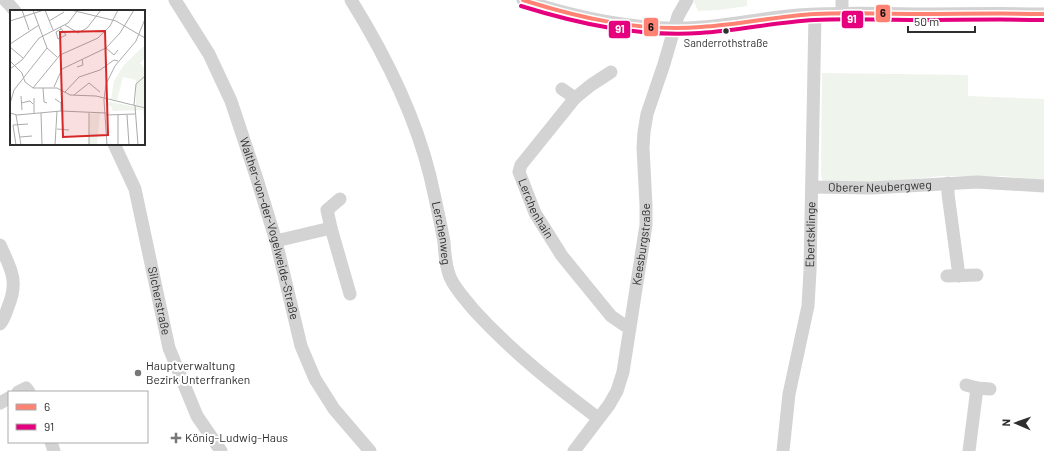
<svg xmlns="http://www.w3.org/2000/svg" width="1044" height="451" font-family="Barlow,sans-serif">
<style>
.green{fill:#eff4ec}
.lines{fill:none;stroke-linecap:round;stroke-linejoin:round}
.minor{stroke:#d3d3d3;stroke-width:13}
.bus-1-casing{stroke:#fff;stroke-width:7}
.bus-2-casing{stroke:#fff;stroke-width:7}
.bus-1{stroke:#ff8272;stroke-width:4}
.bus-2{stroke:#e5007d;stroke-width:4}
.bus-dot{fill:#2e2e2e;stroke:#fff;stroke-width:1.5}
.poi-dot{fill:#777;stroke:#fff;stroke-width:1.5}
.labels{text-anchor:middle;stroke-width:4;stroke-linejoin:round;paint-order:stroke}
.bus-label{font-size:11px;fill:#2e2e2e;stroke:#fff}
.street-label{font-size:12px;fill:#2e2e2e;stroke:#fff}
.poi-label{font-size:12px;fill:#2e2e2e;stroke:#fff;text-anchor:start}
.inset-road{fill:none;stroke:#ababab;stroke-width:1}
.view{fill:#d62828;fill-opacity:0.15;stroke:#d62828;stroke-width:2}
.inset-edge{fill:none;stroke:#2e2e2e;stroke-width:2}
.line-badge{stroke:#fff;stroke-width:1.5}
.badge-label{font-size:11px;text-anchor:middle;font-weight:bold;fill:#fff}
.pale-badge-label{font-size:11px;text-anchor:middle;font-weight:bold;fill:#111}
</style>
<rect width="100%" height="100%" fill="#fff"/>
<!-- green -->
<g class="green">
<path d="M694,0H747V6L719,10L698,11L694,2Z"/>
<path d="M822,73L968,75V96L1044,99V180L1002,176H941L886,182H824L822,179L821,174Z"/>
</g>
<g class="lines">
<!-- minor -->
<g class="minor">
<path d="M5,0L15,11"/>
<path id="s1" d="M175,0L209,54L231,101L256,176L276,241L301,346L315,379L334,409L370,451"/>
<path id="s2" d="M351,0C384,53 415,115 430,176C435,198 440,220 444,242C445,254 445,265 450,277C455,289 465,299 473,309C510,350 554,385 598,418"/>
<path d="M523,0C573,17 635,30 687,28C725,27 761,18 798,15C838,12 877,13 917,14C959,14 1002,13 1044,14"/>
<path d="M842,13V0"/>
<path id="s3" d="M611,72L591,85L575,98L521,165L519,172L535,213L562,256L611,316L624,325L629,326"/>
<path d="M562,89L575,98"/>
<path id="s4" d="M114,144L135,189L169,348L197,416L221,451"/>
<path d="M948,183V194L959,276"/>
<path id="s5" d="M812,187L872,188L977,182L1044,186"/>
<path d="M331,228L327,210L340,199"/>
<path d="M276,241L331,228L350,294"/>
<path d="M0,245C11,269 19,281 8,307C6,313 4,320 0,324"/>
<path d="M947,276L977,275"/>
<path d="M966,385L977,388L990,389"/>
<path d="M18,392L26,388L29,392"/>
<path d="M0,403L9,398"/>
<path d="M51,442L54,451"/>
<path id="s6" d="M574,451L609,405L617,391L623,372L646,225V205L643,148L644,132L647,114L664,64L678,16L687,0"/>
<path id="s7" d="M783,451L789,394L808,306L810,271L815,15"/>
<path d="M969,451L977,388"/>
</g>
<!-- bus-1 casing -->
<g class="bus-1-casing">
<path id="bus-1" d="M523,0C580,18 640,32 701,27C739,25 776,16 815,14C849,12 883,14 917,14C960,14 1002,13 1044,14"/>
</g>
<!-- bus-2 casing -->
<g class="bus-2-casing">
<path id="bus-2" d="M521,6C579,24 639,37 700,33C738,31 775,22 814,20C848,18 882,20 917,20C959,20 1001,19 1044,20"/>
</g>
<!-- bus-1 -->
<use href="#bus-1" class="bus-1"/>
<!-- bus-2 -->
<use href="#bus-2" class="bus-2"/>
</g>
<!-- markers -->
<circle class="bus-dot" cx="726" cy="31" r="3.5"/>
<g class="poi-dot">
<circle cx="138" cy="373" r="4"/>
<path d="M174 432h4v4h4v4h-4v4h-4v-4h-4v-4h4z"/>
</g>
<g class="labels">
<!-- bus labels -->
<g class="bus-label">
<text x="726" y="47">Sanderrothstraße</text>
</g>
<!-- street labels -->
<g class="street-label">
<text dy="4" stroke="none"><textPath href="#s5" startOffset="68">Oberer Neubergweg</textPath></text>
<text dy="4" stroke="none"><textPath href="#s3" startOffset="178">Lerchenhain</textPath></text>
<text dy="4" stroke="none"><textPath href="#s1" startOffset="249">Walther-von-der-Vogelweide-Straße</textPath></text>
<text dy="4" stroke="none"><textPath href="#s2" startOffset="252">Lerchenweg</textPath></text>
<text dy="4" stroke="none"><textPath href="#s7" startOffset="219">Ebertsklinge</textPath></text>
<text dy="4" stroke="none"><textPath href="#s6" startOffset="223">Keesburgstraße</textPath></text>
<text dy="4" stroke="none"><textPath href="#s4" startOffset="164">Silcherstraße</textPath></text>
</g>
<!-- poi labels -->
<g class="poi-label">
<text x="146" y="370">Hauptverwaltung<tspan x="146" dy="14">Bezirk Unterfranken</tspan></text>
<text x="185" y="442">König-Ludwig-Haus</text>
</g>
</g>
<!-- overview -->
<g transform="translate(10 10)">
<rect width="135" height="135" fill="#fff"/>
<path d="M135,35V48L130,53L135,59V98L126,95V70L113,67L107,90L101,89L104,71L114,55ZM96,91L135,99V111L133,100L103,101L101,96H97ZM90,103L87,135H79L80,104Z" fill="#eff4ec"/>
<path class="inset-road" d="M12,0L19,20M35,0L43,20M61,0L106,11L135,28M0,11L34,0M39,11L54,2M55,15L68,23L77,18L91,0M50,17L56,25L48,29L46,22L51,19M0,34L29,15M0,37L13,48M37,38L47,47M96,38L104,45L108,40M0,51L12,63L15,72L23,78H47L60,85L86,86L135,98M67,57L73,55L72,49M0,59L12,50L29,28L58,13L68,0M44,77L52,59L96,38L110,23L124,0M23,78L50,45L88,28L100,16L108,0M33,78L34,92L37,93M55,82L69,67L90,60L104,50L108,51M64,85L79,73L90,82M11,86L12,100M45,89L51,93V101M11,93L20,91L23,94M0,94L4,80L37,38L23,0M124,95L126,74L135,66M125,96L128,135M0,103L7,105L51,101L96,103M24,103V88M31,103L32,135M6,105L11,135M96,105L125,104M108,105V135M117,105L119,135M47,119L59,120M10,127L22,126M6,135L3,115L18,114M45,135L47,101M79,135V103M97,135L94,90L96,74L105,56L126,31L135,9"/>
<path class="view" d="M95,21L98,125L53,127L50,22Z"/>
<rect width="135" height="135" class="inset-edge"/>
</g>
<g class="line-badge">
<rect x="875" y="4" width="16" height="19" rx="4" fill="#ff8272"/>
<rect x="841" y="10" width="23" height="19" rx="4" fill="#e5007d"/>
<rect x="643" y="17" width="16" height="20" rx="4" fill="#ff8272"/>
<rect x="608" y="20" width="23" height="19" rx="4" fill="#e5007d"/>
</g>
<g class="badge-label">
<text x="852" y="23">91</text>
<text x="620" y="33">91</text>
</g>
<g class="pale-badge-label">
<text x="883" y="17">6</text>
<text x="651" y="31">6</text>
</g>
<!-- legend -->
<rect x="8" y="391" width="140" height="52" fill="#ffffff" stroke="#ababab"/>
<rect x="16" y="404" width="20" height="6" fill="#ff8272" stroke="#ababab"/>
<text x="44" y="411" font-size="12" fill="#2e2e2e">6</text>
<rect x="16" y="424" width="20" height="6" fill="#e5007d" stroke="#ababab"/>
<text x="44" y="431" font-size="12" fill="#2e2e2e">91</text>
<!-- north arrow -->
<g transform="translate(1016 423) rotate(272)" stroke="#ffffff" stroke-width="3" paint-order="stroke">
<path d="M0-3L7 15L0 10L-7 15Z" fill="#2e2e2e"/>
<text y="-6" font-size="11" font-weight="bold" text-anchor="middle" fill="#2e2e2e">N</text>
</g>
<!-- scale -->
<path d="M908 26v6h67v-6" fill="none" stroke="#2e2e2e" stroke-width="2"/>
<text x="914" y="26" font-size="12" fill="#2e2e2e" stroke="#ffffff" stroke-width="3" paint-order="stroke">50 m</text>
</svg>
